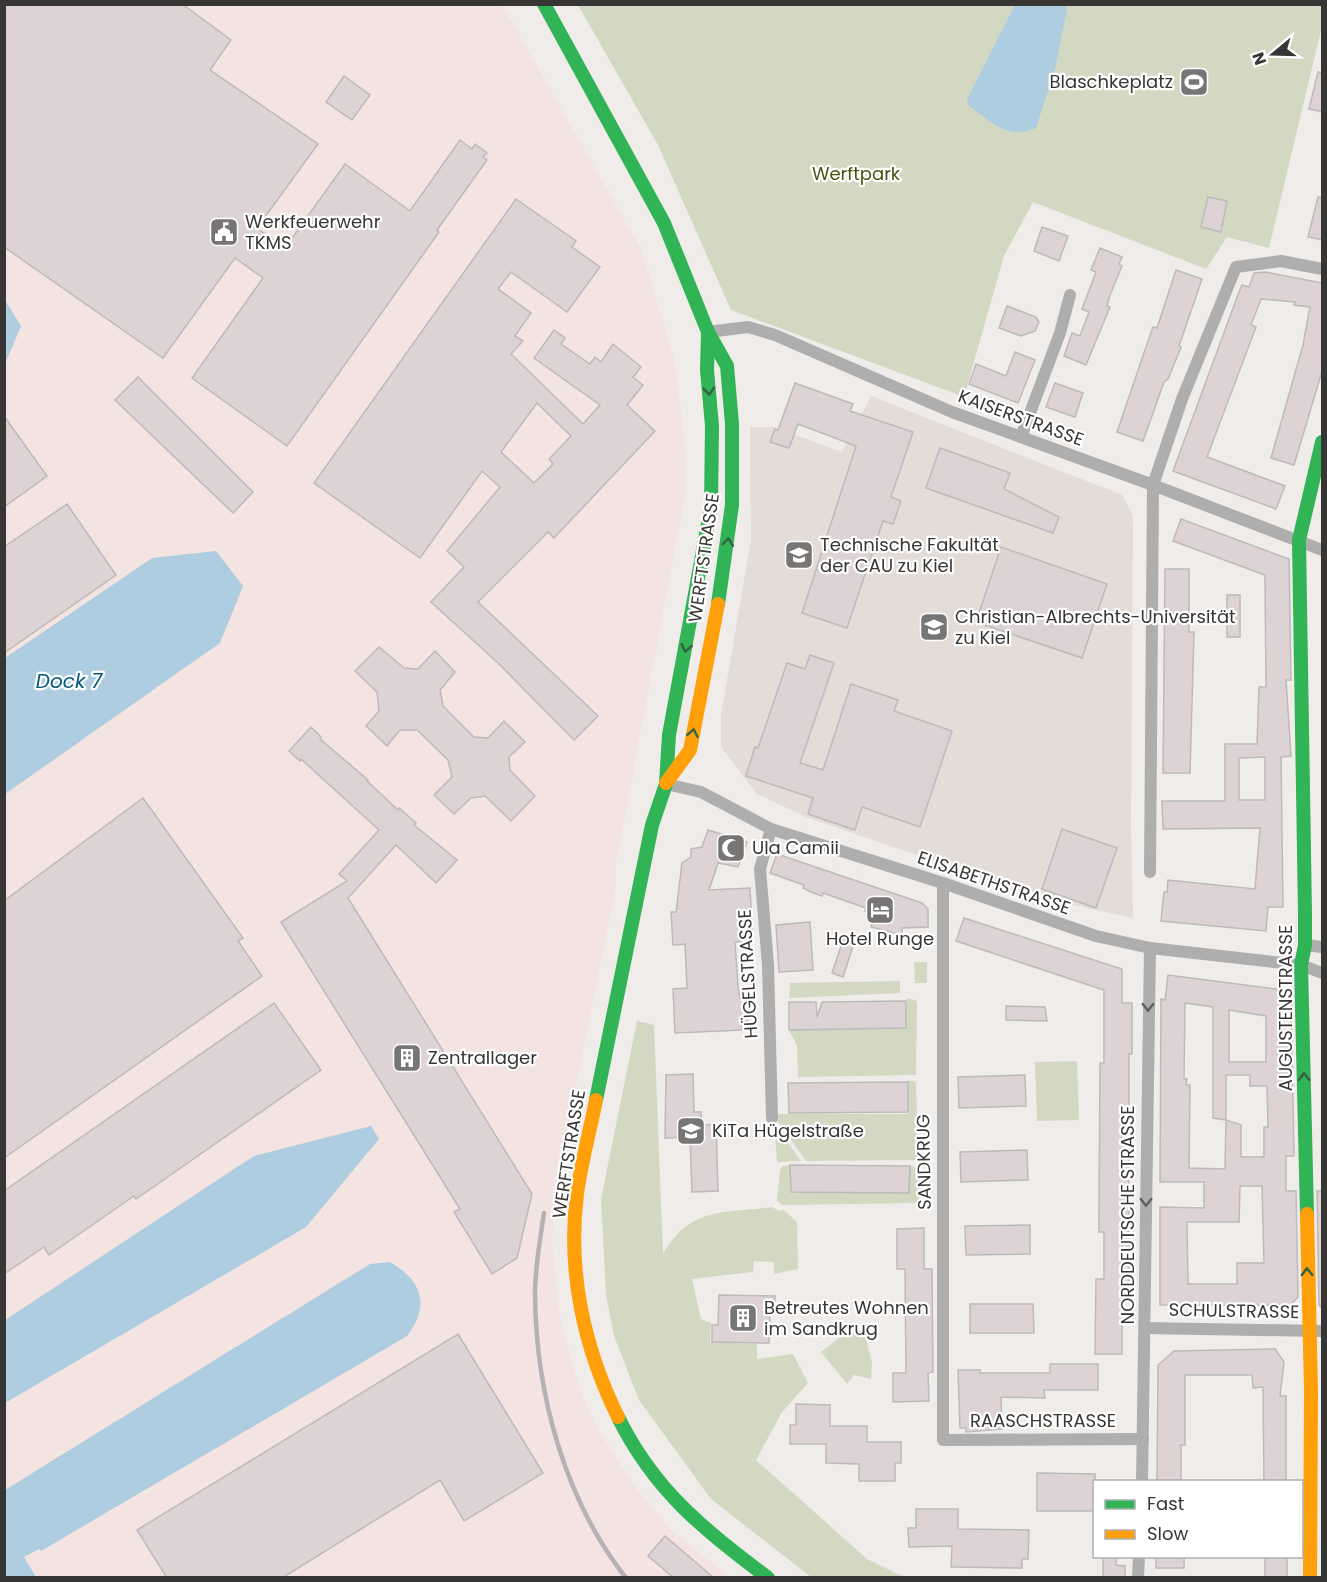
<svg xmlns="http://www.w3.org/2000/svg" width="1327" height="1582" font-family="Poppins,sans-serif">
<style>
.built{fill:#e3dcd7}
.industrial{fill:#f3e3e1}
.green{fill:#d3d8c3}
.water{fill:#afcde0}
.building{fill:#ddd3d5;stroke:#bdbaba;stroke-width:1.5;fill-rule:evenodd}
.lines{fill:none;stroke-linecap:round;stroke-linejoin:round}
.street{stroke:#aeaeae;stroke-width:12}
.fast{stroke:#30b455;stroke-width:14}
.slow{stroke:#ff9f0a;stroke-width:14}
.rail{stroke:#b4b2b2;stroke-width:4.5}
.oneway{stroke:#356240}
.oneway2{stroke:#61605f}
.labels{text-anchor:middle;stroke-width:4.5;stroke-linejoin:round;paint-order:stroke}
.poi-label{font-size:18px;fill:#383635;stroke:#fff;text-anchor:start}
.park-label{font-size:18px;fill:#45540f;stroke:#fff}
.street-label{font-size:18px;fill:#383635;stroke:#fff}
.water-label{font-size:20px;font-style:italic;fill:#03587d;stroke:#fff}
</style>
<rect width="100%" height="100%" fill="#efecea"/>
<!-- built -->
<path class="built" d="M871,396L1122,495L1133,515L1131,826L1133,918L1064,903L1001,884L806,817L757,794L721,747V715L751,540L750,427H774L842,452Z"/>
<!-- industrial -->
<path class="industrial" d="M5,5H502L642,251L675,363L686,458L685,494L615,869L616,885L555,1190L552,1246L561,1325L580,1391L599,1431L631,1482L671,1530L729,1577H36L24,1558L30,1554L5,1513Z"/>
<!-- green -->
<g class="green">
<path d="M1322,4V26L1269,248L1227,237L1206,269L1033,202L1004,256L964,397L731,310L658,145L578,5Z"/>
<path d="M914,962H927V983H915Z"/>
<path d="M900,981V993L789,998L790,983Z"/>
<path d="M907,998L917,1001L916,1075L798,1077L797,1046L789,1030L905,1028Z"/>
<path d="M637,1021L654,1025L663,1254C691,1206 723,1214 772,1207L779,1211L784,1210L797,1222L798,1269L774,1274V1262L754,1261L753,1272L692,1279L701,1319L711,1323L710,1342L757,1344V1359L793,1354L808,1383L782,1412L756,1460L867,1559L904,1577H811L711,1499L639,1400L614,1336L606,1294L601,1199Z"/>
<path d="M1077,1061L1079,1120L1037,1121L1035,1062Z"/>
<path d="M908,1080L916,1082L918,1160L806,1161L776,1119L775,1114H908Z"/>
<path d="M775,1132H780L801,1161L777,1162Z"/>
<path d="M790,1165L791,1192L909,1193L910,1166L918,1167L919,1203L782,1205L777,1201L780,1170L782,1166Z"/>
<path d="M864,1331L872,1362L871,1379L854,1375L847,1384L821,1352L847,1332Z"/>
</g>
<!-- water -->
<g class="water">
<path d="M1015,5H1065L1067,9L1055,69L1036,128C1007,140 991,122 968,105L967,99Z"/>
<path d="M5,300L21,326L5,364Z"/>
<path d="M216,551L243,586L220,643L5,794V658L152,558Z"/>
<path d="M371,1126L379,1139L306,1227L5,1403V1320L254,1156Z"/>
<path d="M390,1262C423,1281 430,1306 407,1336L41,1551L39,1549L24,1557L36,1577H5V1490L370,1264Z"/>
</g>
<!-- building -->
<g class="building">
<path d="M4,4H182L231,40L210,70L318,144L257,228L285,248L345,164L410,211L460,140L472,149L475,144L487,153L483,157L487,160L437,230L439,232L287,446L192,378L263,278L235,258L163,358L4,247Z"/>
<path d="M1318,72L1323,73V112L1309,109Z"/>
<path d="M344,76L370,95L352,120L326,102Z"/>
<path d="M1208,197L1227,201L1221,232L1201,227Z"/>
<path d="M1318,197L1323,198V240L1308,237Z"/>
<path d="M516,199L576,241L572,247L600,267L567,312L511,272L498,289L531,313L515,336L523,341L511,354L583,424L600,405L534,358L554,330L565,338L561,344L590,364L595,357L601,362L613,344L641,367L633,377L643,385L627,405L655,431L554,538L548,532L478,602L598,716L574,740L498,663L431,602L464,567L447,551L500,487L482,471L420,558L314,483ZM537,403L571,436L549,459L553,464L534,483L501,452Z"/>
<path d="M1042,227L1068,236L1059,261L1034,251Z"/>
<path d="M1100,248L1122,257L1119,264L1122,266L1110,295L1107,306L1110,307L1086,365L1064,356L1072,333L1080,336L1089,312L1082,309L1096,272L1091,270Z"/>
<path d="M1176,270L1202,279L1179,346L1181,347L1168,379L1164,382L1143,441L1117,432L1145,350L1153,327L1157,328Z"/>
<path d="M1265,272L1323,283V368L1294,465L1271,458L1303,345L1310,307L1294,305L1295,302L1261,299L1251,325L1256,327L1207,457L1285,486L1276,509L1173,471L1239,292L1242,285L1249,287L1254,273Z"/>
<path d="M1007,306L1036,317L1039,322L1035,331L1021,336L999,328Z"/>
<path d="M1015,352L1035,360L1018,403L969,384L976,364L1006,376Z"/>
<path d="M138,377L253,492L233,513L115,400Z"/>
<path d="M795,383L853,404L850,411L913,432L891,497L901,501L893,524L883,521L847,628L802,613L856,446L798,424L789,448L770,442L775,429L778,430Z"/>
<path d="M1055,383L1083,393L1075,417L1046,407Z"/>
<path d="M4,416L47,476L4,507Z"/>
<path d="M940,448L1010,473L1004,489L1059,517L1053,533L926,488Z"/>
<path d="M67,504L116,575L4,653V547Z"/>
<path d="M1181,519L1289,559L1291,680H1286L1291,756L1281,757L1283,907H1268L1266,931L1161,921L1164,892H1167L1168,880L1255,889L1260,828L1163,829L1162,801H1225V744H1257L1259,687H1266L1265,575L1173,541ZM1265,757V800H1239V758Z"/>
<path d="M1001,547L1107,584L1082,658L976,622Z"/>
<path d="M1165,569H1189V632H1194L1190,773H1163Z"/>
<rect x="1227" y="595" width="13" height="42"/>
<path d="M379,647L404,668L418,669L435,651L455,672L440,690L443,706L474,737L488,738L504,721L525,742L509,757L510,770L535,796L511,821L485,796L471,798L454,814L434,795L452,777L448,760L417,730H400L387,746L366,726L379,711L377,692L355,671Z"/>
<path d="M810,655L834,663L800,763L823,770L851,684L898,700L894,711L952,731L920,827L862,807L855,830L808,814L813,798L746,776L755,747L758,748L787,663L805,669Z"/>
<path d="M311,727L321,737L320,739L368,780L367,781L398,810L399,808L416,823L414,825L457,860L436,883L396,845L348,898L532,1194L517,1258L492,1274L454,1212L460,1209L281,922L347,881L339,874L379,830L301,759L300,761L289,751Z"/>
<path d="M143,798L243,938L238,941L262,976L4,1158V901Z"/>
<path d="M1062,829L1117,848L1096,908L1042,889Z"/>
<path d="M708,830L747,842L738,867L718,863L709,890L750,888L753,941L735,942L738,986L740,999L747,998L748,1021L742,1022V1030L675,1033L673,989L687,988L685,944L673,945L671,912H676L682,863L691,857V849L702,847Z"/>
<path d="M777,854L922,903L928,909V927L902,928V935L871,927L875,915L865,911L866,908L823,893L822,896L811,892L803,888L804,885L770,873Z"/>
<path d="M964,918L1122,969V1003H1132V1054H1129V1279L1128,1301H1122V1354H1095L1096,1279H1104V1232H1099V1215L1100,1063H1104V990L956,941Z"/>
<path d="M810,922L813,970L779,972L776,925Z"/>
<path d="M845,934L856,937L843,977L832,973Z"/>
<path d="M1168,975L1291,991L1294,1156H1286V1191H1296L1298,1297L1290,1305H1160V1207L1204,1208V1182H1160L1161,999L1165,1000ZM1185,1003L1213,1007V1118L1226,1120L1225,1169L1189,1168L1190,1085H1186L1187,1079H1184ZM1229,1010L1266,1016V1062H1229ZM1226,1075H1250V1086H1267L1268,1127H1264V1157H1241V1125L1226,1120ZM1240,1186H1262L1264,1263H1237V1284H1188L1187,1222H1239Z"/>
<path d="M906,1001V1028L789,1030V1002H816L817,1017L822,1002Z"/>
<path d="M274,1003L321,1070L136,1199L134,1196L49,1255L44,1247L4,1274V1191Z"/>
<path d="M1006,1006L1045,1007L1047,1021L1006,1020Z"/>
<path d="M693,1074L694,1112H701L702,1125L716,1124L718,1191L692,1192L690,1137L665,1138L666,1075Z"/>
<path d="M1025,1075L1026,1106L959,1108L958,1077Z"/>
<path d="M908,1082V1112L789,1113L788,1083Z"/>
<path d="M1027,1150L1028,1180L961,1182L960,1152Z"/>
<path d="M790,1165L910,1166L909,1193L791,1192Z"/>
<path d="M1317,1191H1323V1308L1319,1305Z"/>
<path d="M1030,1225V1254L966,1255L965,1226Z"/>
<path d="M924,1228V1269H932L933,1372L928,1373L929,1401L893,1402V1373H906L905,1269H897V1229Z"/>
<path d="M719,1295L775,1296V1312H770L769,1343L712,1342V1325H718Z"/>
<path d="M970,1304H1033L1034,1333H970Z"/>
<path d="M458,1334L543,1473L464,1521L440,1480L282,1578H167L137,1530Z"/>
<path d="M1275,1349L1284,1362L1280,1396H1286V1482H1264L1263,1387L1253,1388L1252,1375H1185V1445H1181V1482H1157L1158,1365L1174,1351Z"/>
<path d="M1050,1364H1098V1390H1044L1045,1398L1001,1397L1002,1429L966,1432V1428H960L958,1370H980V1373H1050Z"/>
<path d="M796,1404L830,1405V1426H867V1442H901V1463H895V1481H859V1464L826,1463V1444H790V1425H796Z"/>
<path d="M1037,1473L1095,1474V1511H1037Z"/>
<path d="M916,1509H958V1529L1029,1530L1028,1559H1022V1568L951,1567L952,1546L909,1547L908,1528H916Z"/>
<path d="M665,1536L714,1578H674L648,1556Z"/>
<path d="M1103,1557H1116V1565L1125,1566V1578H1103Z"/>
<rect x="1156" y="1557" width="28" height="11"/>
<rect x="1265" y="1557" width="22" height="21"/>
</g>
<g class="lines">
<!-- street -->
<g class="street">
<path d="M708,332L748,327L775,335L952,412L1153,485L1322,550"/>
<path d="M1021,437L1060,333L1070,295"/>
<path d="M666,784L701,792L771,829L943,883L1096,936L1150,948L1301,965L1322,973"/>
<path d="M771,829L760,869L768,965L772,1118"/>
<path d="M1150,872L1153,485L1182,399L1236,267L1281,261L1322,269"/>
<path d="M943,883V1440L1143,1439"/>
<path d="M1305,945L1322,947"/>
<path d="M1145,1328L1322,1331"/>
<path d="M1142,1482L1150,948"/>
<path d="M1138,1578L1139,1556"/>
</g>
<!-- fast -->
<g class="fast">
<path d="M544,4L664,223L708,332L727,366L732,424V505L718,604"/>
<path d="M596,1100L652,825L666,784L669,735L711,507L712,426L707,370L708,332"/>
<path d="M1307,1214L1301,965L1305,945V914L1299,540L1322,442"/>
<path d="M618,1417C655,1492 704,1529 768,1578"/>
</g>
<!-- slow -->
<g class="slow">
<path d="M666,783L690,750L718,604"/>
<path d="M596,1100C590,1131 581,1163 577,1194C567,1271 584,1348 618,1417"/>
<path d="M1307,1214L1311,1390L1310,1578"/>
</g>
<!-- rail -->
<path class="rail" d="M544,1213C540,1240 535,1267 535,1295C536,1393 564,1499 626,1578"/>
</g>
<!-- one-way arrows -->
<defs><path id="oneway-chevron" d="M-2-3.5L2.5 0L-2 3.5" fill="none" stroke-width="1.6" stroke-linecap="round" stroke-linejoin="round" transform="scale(1.5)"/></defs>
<g class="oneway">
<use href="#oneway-chevron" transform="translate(709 391) rotate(85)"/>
<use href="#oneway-chevron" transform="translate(728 542) rotate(-83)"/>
<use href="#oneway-chevron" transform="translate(686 648) rotate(101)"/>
<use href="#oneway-chevron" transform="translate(693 733) rotate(-79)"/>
<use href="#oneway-chevron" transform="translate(1304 1077) rotate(-91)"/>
<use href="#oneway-chevron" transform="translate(1307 1272) rotate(-91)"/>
</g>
<g class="oneway2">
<use href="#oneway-chevron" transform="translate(1148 1007) rotate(90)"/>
<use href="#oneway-chevron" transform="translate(1146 1202) rotate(90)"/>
</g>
<!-- icons -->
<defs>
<g id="stadium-square" transform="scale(1.5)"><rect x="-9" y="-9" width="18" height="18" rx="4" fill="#787674" stroke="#fff"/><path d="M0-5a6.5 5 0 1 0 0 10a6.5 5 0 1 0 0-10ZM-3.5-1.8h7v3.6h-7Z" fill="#fff"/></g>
<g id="civic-square" transform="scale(1.5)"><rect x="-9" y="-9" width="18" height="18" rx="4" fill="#787674" stroke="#fff"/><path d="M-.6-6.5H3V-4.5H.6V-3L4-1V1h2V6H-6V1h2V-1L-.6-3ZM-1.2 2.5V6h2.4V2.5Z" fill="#fff"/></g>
<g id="university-square" transform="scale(1.5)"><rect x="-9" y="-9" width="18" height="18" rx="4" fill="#787674" stroke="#fff"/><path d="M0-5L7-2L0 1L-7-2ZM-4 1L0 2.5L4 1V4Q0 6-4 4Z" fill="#fff"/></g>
<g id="mosque-square" transform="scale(1.5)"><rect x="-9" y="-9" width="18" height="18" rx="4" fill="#787674" stroke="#fff"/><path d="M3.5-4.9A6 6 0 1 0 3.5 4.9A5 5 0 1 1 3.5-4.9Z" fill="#fff"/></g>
<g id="hotel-square" transform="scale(1.5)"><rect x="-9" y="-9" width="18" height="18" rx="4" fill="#787674" stroke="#fff"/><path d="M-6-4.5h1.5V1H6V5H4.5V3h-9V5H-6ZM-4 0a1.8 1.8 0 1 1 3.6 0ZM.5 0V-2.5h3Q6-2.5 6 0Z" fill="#fff"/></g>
<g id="building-square" transform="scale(1.5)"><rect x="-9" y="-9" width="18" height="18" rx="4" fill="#787674" stroke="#fff"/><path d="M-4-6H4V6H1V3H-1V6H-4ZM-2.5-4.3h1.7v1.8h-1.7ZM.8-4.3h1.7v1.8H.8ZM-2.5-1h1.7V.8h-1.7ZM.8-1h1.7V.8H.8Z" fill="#fff"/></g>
<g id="school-square" transform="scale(1.5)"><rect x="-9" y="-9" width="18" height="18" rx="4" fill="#787674" stroke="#fff"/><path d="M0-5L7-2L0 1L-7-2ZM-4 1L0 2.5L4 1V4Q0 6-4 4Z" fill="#fff"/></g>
</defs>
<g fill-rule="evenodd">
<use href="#stadium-square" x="1194" y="82"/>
<use href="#civic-square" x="224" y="232"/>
<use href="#university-square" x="799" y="555"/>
<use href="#university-square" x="934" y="627"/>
<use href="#mosque-square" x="731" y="848"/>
<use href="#hotel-square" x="880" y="910"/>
<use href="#building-square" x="407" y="1058"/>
<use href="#school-square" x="691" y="1131"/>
<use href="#building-square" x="743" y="1318"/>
</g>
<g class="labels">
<!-- poi labels -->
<g class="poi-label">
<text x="1173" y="88" text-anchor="end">Blaschkeplatz</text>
<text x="245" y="228">Werkfeuerwehr<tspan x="245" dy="21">TKMS</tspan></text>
<text x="820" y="551">Technische Fakultät<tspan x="820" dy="21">der CAU zu Kiel</tspan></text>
<text x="955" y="623">Christian-Albrechts-Universität<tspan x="955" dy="21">zu Kiel</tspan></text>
<text x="752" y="854">Ula Camii</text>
<text x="880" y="945" text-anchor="middle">Hotel Runge</text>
<text x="428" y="1064">Zentrallager</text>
<text x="712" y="1137">KiTa Hügelstraße</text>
<text x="764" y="1314">Betreutes Wohnen<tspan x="764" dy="21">im Sandkrug</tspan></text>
</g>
<!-- park labels -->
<g class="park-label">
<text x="856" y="180">Werftpark</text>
</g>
<!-- street labels -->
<g class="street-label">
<text transform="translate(1021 418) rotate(20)" y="6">KAISERSTRASSE</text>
<text transform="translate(704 558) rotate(-82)" y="6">WERFTSTRASSE</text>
<text transform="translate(994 883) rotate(19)" y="6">ELISABETHSTRASSE</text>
<text transform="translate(748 974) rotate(-93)" y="6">HÜGELSTRASSE</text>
<text transform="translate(1286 1008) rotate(-90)" y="6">AUGUSTENSTRASSE</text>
<text transform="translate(569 1154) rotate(-81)" y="6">WERFTSTRASSE</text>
<text transform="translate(924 1162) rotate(-91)" y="6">SANDKRUG</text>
<text transform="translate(1128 1215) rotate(-90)" y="6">NORDDEUTSCHE STRASSE</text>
<text transform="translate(1234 1311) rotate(1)" y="6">SCHULSTRASSE</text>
<text x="1043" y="1427">RAASCHSTRASSE</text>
</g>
<!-- water labels -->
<g class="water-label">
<text x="69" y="688">Dock 7</text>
</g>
</g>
<!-- border -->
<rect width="1327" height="1582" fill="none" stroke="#383635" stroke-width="12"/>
<!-- legend -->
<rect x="1093" y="1480" width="210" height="78" fill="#ffffff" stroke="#afafae" stroke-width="1.5"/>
<rect x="1105" y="1500" width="30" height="9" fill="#30b455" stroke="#afafae" stroke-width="1.5"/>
<text x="1147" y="1510" font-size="18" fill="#383635">Fast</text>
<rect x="1105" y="1530" width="30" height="9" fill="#ff9f0a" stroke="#afafae" stroke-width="1.5"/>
<text x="1147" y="1540" font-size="18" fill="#383635">Slow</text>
<!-- north arrow -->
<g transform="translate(1273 54) rotate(251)" stroke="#ffffff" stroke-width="4.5" paint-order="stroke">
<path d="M0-4.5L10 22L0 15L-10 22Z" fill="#383635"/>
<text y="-9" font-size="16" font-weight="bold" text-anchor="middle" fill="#383635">N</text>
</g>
</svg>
